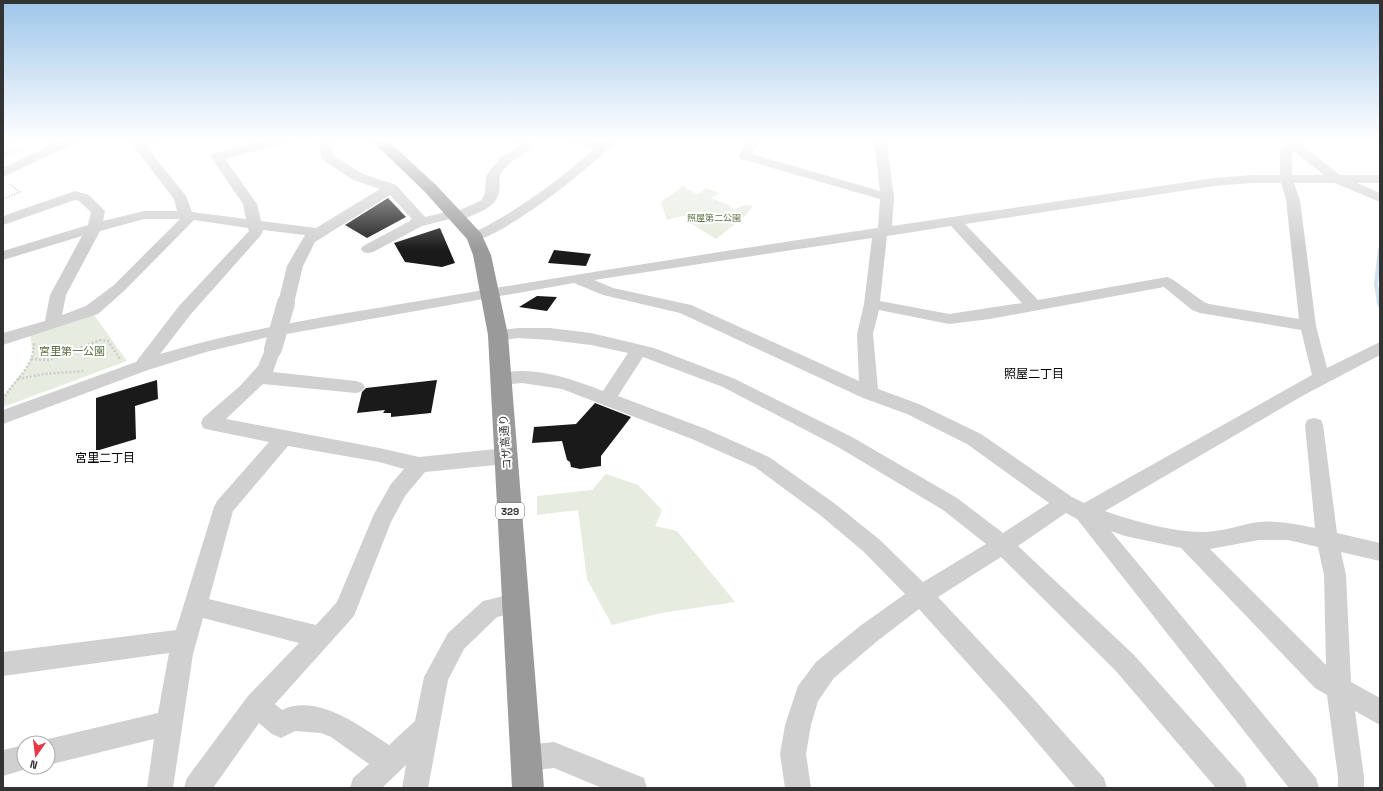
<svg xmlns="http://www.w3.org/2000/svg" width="1383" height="791" font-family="'Space Grotesk','Noto Sans JP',sans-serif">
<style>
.green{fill:#e6ecdf}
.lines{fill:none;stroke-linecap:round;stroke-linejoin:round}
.stream-far1{stroke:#cfe2ee;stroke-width:4}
.stream{stroke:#cfe2ee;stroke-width:5}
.building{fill:#1a1a1a}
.path-far1{stroke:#cdcdcd;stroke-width:2;stroke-dasharray:1.5 1.5;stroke-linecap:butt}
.path{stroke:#cdcdcd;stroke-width:2.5;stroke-dasharray:2 2;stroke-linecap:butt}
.minor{fill:#d0d0d0;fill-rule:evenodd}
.highway{fill:#9a9a9a;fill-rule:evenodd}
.minor-bridge{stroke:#d0d0d0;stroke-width:18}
.labels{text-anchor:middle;stroke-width:4;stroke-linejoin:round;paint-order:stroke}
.far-park-label{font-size:9px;fill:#56703f;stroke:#fff}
.shield{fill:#fff;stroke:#707070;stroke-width:1}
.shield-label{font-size:10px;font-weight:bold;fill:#333}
.park-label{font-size:11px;fill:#56703f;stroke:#fff}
.street-label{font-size:11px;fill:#333;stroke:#fff}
.neighbourhood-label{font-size:12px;fill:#000;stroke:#fff}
</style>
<rect width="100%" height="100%" fill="#fff"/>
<!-- green -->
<g class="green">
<path d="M7,139H14L18,146L29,150L3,158V141Z"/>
<path d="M683,186L697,194L706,188L720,193L711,198L728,205L734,210L744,205L753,206L746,215L716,239L692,224L695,219C686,213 677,217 667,220L661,202Z"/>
<path d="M92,312L127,361L3,407V400L6,392L26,369L33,356L30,333Z"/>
<path d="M606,474L638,485L662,510L655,526L677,531L735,602L661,613L612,625L587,579L578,510L537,515V496L592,490Z"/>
</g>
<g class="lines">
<!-- stream-far1 -->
<path class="stream-far1" d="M1379,302L1376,284L1380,249"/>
<!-- stream -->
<path class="stream" d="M1379,301L1380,305"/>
</g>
<!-- building -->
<g class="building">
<path d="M388,198L406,217L367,238L345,225Z"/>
<path d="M440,228L455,263L442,267L405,262L394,243Z"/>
<path d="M554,250L591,254L586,266L548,263Z"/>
<path d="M537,296L557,297L547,311L519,307Z"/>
<path d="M157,380L158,399L135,406L136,439L96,451V398Z"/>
<path d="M437,380L431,413L391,417V413H383L385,410L357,413L362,392L366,388Z"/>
<path d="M595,403L631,417L601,456V466L580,469L571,467L570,462L567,460L562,441L532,443L534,427L576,424Z"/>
</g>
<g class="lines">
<!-- path-far1 -->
<path class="path-far1" d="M3,199L20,192L8,183"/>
<!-- path -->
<g class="path">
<path d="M31,359L49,360L100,340L108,341L120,359"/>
<path d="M18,379L44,374L83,371"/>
<path d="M3,400C14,378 34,370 34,342"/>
</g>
<!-- minor -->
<g class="minor">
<path d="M63,139H79L77,142L3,177V168Z"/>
<path d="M141,139H161L159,142L146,146L186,196L192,212L246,219L243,204L211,157L213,154L270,139H291L289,142L225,159L257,204L261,221L316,228L380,189L353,180L323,160L321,157L319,139H331L333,155L363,174L396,185L425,217L454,210L458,211L482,200L485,193L486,176L499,159L518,147L519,146L513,139H526L531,145C526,156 513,158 506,167C496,179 501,178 499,192C496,209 474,214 461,220L456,221L450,219L422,226L373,252L368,253L363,252L361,249L363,246L410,221L411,218L390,195L315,242L303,266L294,303L292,307L286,308L280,307L278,303L287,266L305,235L263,230L261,235L191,314L160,354C247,328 336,315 425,300C575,274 726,251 877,228L878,227L880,199L741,159L739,156L749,139H761L752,154L880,191L874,139H886L894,197L892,226L1214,178L1251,175H1280V151L1286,145L1280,139H1294L1340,175H1380V183H1357L1380,193V202L1335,183H1294L1300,200L1316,326L1327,368L1380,342V355L1304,395L1105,511C1133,521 1173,532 1203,532C1221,532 1240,525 1258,522C1277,520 1296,524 1315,528L1305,425L1307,420L1314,418L1321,420L1323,425L1337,533L1380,543V561L1341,552L1346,575L1351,682L1380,698V725L1355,711L1364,777V788H1338V777L1327,695L1315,688L1181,548L1125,536L1111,531L1316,778L1319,788H1289L1077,519L1066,513L1018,546L1133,654L1244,778L1247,788H1216L1115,670L1001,557L938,597L1031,696L1104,778L1107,788H1076L1013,714L919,609L876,642L834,678L818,701L811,725L806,754L811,788H785L780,754L785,725L798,686L816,662L860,626L905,594L864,552L820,515L755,467L692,439L562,389L522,383L501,385L495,383L492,379L495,375C530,364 569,378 603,391L628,353L591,345L550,340L518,338L498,341L492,339L490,335L492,331L518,328H550L591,333L654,348L735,379L852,437L957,498L1003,533L1049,503L967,444L907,414L863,398L680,313L603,295L574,283L264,338L206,352L148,370L3,424V410L136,362L179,306L249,231L248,228L194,220L124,291L98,314L3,345V333L45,321L50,295L82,236L3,260V251L88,225L91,212L79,201L75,200L3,225V216L75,191L89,195L105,211L103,221L144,211H177L174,199L132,144L134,141ZM1294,151L1324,175H1292V152ZM1251,183H1281L1286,200L1299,319L1209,304L1204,302L1172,279L1167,277L1038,300L965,224L1214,186ZM144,219H180L114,285L86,306L62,315L66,295L100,231ZM951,226L1022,303L949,314L880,301L887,236ZM872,238L864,304L857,334L859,381L691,305L613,288L594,280ZM1164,287L1192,310L1200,313L1301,330L1312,375L1084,503L1072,497L981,434L919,404L878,389L873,334L879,310L949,324L990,319ZM643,357L723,387L838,447L943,510L986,544L923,582L880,540L834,503L769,457L706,429L618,396ZM1259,540H1288L1318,547L1324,575L1326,665L1210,549Z"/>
<path d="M567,139H588L601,142L604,139H617C602,160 493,246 470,240L468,237L470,234C512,215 560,180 595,148L569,142Z"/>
<path d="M273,343L279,345L281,349L273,372L356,381L362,383L365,387L362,391L356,393L263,384L226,419L379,448L419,457L506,448L513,451L516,456L513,461L506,464L425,472L405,496L391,522L354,616L275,704L282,710C318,693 361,727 389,745L415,721L424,677L448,633L483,601L516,593L524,596L527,603L524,610L497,617L464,649L448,680L428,788H402L406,765L382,788H350L353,778L369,764L331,737L321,733L295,731L281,738L272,734L259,723L213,788H184L187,778L248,696L299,643L203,618L193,654L173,788H147L154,739L48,765V743H39L48,739L158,713L169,653L3,676V652L176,630L214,507L217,501L269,442L210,430L203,428L201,423L203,418L240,386L258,366L267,345ZM288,446L379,462L404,469L391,484L374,514L337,602L316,625L209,599L233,511Z"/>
<path d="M554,742L644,778L647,788H602L554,768L526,771L517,767L513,758L517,749L526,745Z"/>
<path d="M24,745V767H33L3,776V750Z"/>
</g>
<!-- highway -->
<path class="highway" d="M370,139H386L436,185L481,233L491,255L508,335L544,788H512L488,335L473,255L467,239L424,191Z"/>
<!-- minor-bridge -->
<path class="minor-bridge" d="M273,349L286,303"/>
</g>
<!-- sky -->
<linearGradient id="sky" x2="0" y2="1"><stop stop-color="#9ec6ea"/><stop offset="0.56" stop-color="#fff"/><stop offset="1" stop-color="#fff" stop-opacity="0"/></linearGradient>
<rect width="1383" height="250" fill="url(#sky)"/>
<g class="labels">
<!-- far-park labels -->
<g class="far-park-label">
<text x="714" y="221">照屋第二公園</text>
</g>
<!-- shield labels -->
<rect class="shield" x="496" y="503" width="28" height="16" rx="3"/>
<g class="shield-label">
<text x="510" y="515">329</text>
</g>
<!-- park labels -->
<g class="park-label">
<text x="72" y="355">宮里第一公園</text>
</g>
<!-- street labels -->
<g class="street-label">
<text transform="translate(505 442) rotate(-94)" y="4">コザ高通り</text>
</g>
<!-- neighbourhood labels -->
<g class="neighbourhood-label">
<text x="1034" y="378">照屋二丁目</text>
<text x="105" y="462">宮里二丁目</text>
</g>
</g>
<!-- border -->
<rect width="1383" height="791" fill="none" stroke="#333333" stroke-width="8"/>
<!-- north arrow -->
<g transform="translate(36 755) rotate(194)"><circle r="19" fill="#ffffff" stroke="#adadad"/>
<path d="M0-3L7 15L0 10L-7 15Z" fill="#e63946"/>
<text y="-6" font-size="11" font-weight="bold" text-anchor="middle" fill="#333333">N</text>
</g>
</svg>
